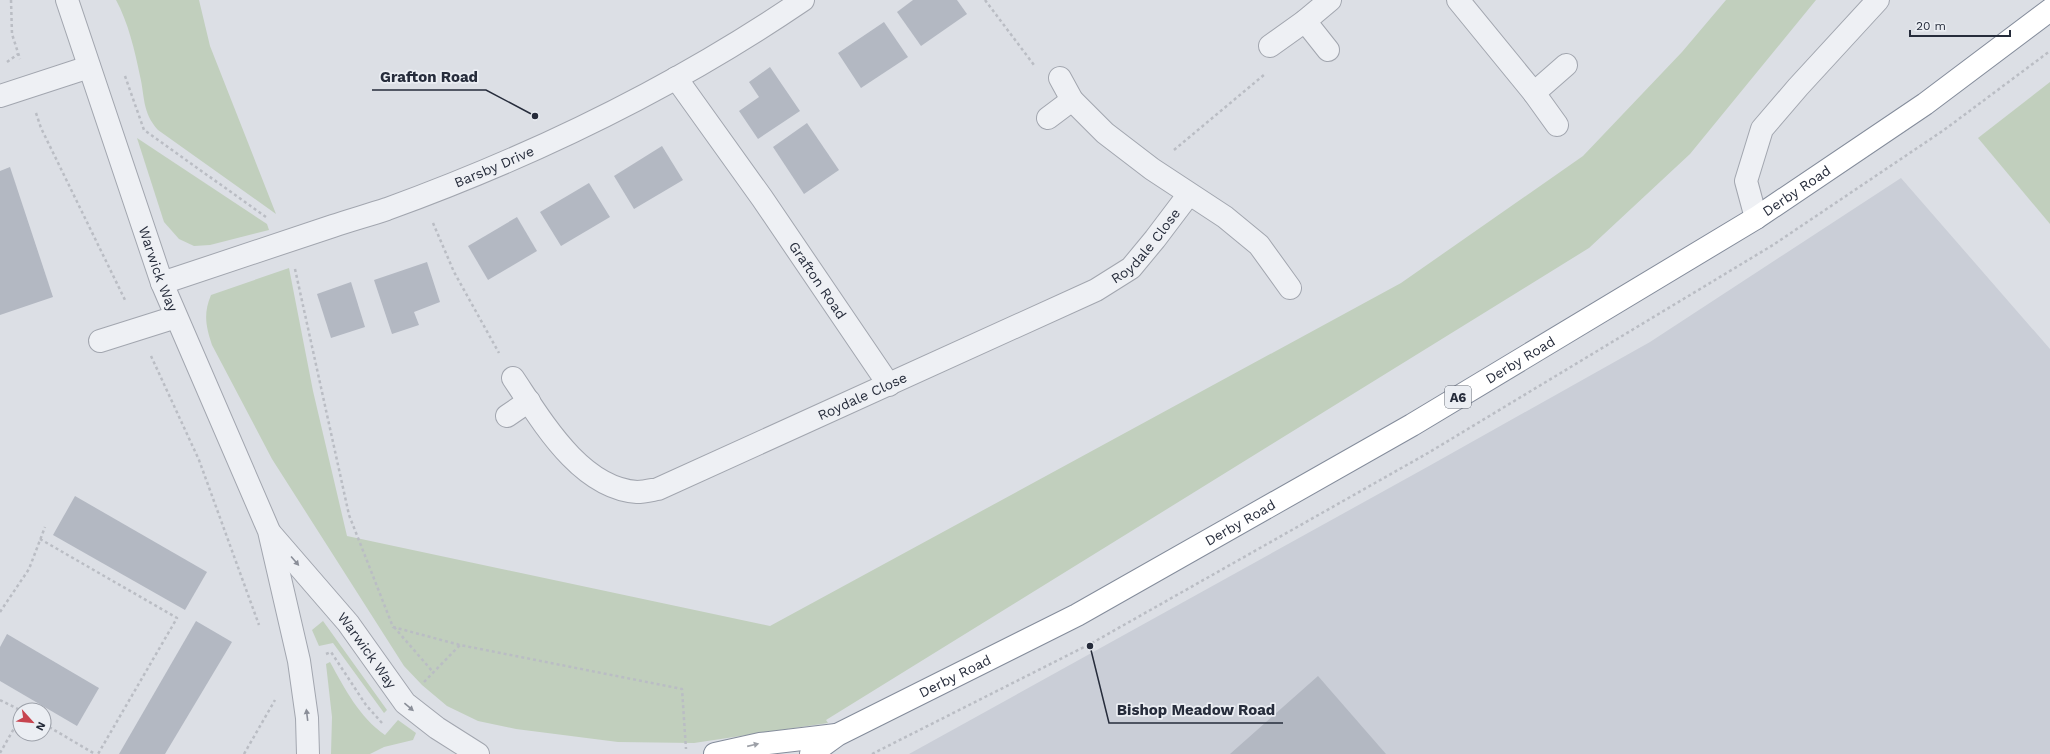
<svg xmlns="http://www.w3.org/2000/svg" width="2050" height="754" font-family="'Work Sans',sans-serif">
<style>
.built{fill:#caced7}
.green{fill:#c1cfbd}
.building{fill:#b3b8c2}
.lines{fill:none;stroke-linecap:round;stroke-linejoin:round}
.minor-casing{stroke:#a2a6af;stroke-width:24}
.highway-casing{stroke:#848c9b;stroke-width:24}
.path{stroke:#babdc4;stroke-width:2.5;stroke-dasharray:3 3;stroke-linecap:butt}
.minor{stroke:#eef0f4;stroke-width:22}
.highway{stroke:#fff;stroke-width:22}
.oneway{fill:#8a8e98}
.oneway2{fill:#9da0a7}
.labels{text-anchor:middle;stroke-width:3.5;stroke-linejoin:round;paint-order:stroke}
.shield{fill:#ebeef3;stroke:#616672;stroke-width:1}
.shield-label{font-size:13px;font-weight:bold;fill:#262c3b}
.street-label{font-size:14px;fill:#262c3b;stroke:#ebeef3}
.leader{fill:none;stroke:#262c3b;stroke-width:1.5}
.callout-dot{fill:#262c3b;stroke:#ebeef3;stroke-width:1.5}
.callout-label{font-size:15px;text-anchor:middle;font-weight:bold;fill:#262c3b;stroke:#ebeef3;stroke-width:3.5;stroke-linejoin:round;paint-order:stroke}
</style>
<rect width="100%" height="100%" fill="#dcdfe5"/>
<!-- built -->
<path class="built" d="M1901,178L2050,349V754H909L1429,466L1650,342Z"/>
<!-- green -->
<g class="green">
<path d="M116,0H199L210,46L276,214L158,130C142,112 145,97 140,76C135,51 128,22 116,0Z"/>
<path d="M1726,0H1816L1690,154L1589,248L826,720L828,723L694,743L618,742L516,729L478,721L447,706L422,685L404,666L272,459L212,345C206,327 203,314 211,295L289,268L313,391L347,536L770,626L1401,283L1583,156L1682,52Z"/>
<path d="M2050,82V224L1978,138Z"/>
<path d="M137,138L267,224L269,230L210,245L194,246L179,239L164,222Z"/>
<path d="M323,621L387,710L384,713L333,643L319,646L312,630Z"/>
<path d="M330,662C345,689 359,717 385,735L398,720L416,733L413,740L384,747L370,754H331L332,717L326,664Z"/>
</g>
<!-- building -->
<g class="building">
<path d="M913,0H957L967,14L921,46L897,12Z"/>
<path d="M884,22L908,57L861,88L838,53Z"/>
<path d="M770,67L800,111L758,139L739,111L759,97L749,82Z"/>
<path d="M807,123L839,170L804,194L773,147Z"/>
<path d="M662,146L683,180L634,209L614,176Z"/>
<path d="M10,167L53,297L0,315V171Z"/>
<path d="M589,183L610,217L561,246L540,212Z"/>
<path d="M517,217L537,251L488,280L468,246Z"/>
<path d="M427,262L440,302L414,312L419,325L392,334L374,280Z"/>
<path d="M351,282L365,327L331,338L317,294Z"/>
<path d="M75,496L207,572L185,610L53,535Z"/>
<path d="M196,621L232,642L165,754H119Z"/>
<path d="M7,634L99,688L77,726L0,681V647Z"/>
<path d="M1318,676L1386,754H1230Z"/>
</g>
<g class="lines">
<!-- minor casing -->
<g class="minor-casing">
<g id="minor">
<path id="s1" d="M67,0L162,283L269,531L299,661L307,718L308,754"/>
<path d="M1458,0L1534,93L1557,125"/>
<path d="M1305,21L1328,50"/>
<path d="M1270,46L1305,21L1330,0"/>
<path id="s2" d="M676,78L762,198L889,385"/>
<path d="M1060,78L1072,100L1105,133L1152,169L1225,217L1259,245L1290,288"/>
<path d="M1534,93L1566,65"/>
<path d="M0,96L89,67"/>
<path d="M1048,118L1072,100"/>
<path d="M1756,218L1746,181L1762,129L1798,87L1878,0"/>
<path id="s3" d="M162,283C219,264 276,245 333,226C351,220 369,215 387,209C533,156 675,87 803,0"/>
<path d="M100,341L176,317"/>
<path id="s4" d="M513,378C542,421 580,488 637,492C644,492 652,490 658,489L1096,290L1131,268L1155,239L1189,194"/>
<path d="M507,416L529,401"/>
<path id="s5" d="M271,534L348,623L405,703L437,728L478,754"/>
</g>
</g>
<!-- highway casing -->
<g class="highway-casing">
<g id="highway">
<path d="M715,754L760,744L836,735"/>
<path id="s6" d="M811,754L837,735L1077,615L1412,425L1756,218L1925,104L2050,10"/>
</g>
</g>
<!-- path -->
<g class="path">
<path d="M11,0L12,34L20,59"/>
<path d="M985,0L1034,65"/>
<path d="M7,62L18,54"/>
<path d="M125,76L144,130L266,217"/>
<path d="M36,113L41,128L126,302"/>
<path d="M1174,150L1265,74"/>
<path d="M433,223L454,272L499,353"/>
<path d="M295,269L349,515L393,627L460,645L682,689L686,749"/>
<path d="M151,356L199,460L259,625"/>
<path d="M40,539L177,618L98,754"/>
<path d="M0,612L29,569L45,527"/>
<path d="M394,627L433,672"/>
<path d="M326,654L331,652L366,705L382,723"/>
<path d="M424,682L460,645"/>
<path d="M0,700L20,710"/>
<path d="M44,724L95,754"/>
<path d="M0,753L20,718"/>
<path d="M244,754L275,700"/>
<path d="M872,754L1092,643L1428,453L1773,245L1944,130L2050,51"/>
</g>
<!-- minor -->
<use href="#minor" class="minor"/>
<!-- highway -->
<use href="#highway" class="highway"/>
</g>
<!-- one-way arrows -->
<defs><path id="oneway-solid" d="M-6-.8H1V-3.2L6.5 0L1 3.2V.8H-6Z"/></defs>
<g class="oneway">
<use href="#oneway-solid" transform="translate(295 561) rotate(49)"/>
<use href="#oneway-solid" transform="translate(409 707) rotate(40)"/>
<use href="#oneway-solid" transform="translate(307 715) rotate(-97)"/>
</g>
<use class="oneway2" href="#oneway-solid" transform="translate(753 745) rotate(-13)"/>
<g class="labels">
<!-- shield labels -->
<rect class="shield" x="1445" y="386" width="26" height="22" rx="3"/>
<g class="shield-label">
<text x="1458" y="402">A6</text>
</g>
<!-- street labels -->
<g class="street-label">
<text dy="5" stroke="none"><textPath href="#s3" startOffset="352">Barsby Drive</textPath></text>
<text dy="5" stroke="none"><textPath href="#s6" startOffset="1136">Derby Road</textPath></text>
<text dy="5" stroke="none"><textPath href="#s4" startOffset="744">Roydale Close</textPath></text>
<text dy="5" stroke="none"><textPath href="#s1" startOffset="284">Warwick Way</textPath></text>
<text dy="5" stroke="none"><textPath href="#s2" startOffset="247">Grafton Road</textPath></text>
<text dy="5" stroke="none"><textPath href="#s6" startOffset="812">Derby Road</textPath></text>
<text dy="5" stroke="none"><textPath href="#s4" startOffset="420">Roydale Close</textPath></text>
<text dy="5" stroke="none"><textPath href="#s6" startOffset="488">Derby Road</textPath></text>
<text dy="5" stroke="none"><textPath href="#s5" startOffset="151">Warwick Way</textPath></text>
<text dy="5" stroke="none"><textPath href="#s6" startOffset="164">Derby Road</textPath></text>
</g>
</g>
<!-- callouts -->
<path class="leader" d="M535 116L486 90H372M1090 646L1109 723H1283"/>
<g class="callout-dot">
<circle cx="535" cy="116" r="4"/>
<circle cx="1090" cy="646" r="4"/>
</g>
<g class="callout-label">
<text x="429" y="82">Grafton Road</text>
<text x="1196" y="715">Bishop Meadow Road</text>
</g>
<!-- north arrow -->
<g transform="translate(32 722) rotate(117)"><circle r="19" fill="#ebeef3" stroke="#9ca0a9"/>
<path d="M0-3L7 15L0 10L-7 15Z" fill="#c7444f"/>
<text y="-6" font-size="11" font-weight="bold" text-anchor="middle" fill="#262c3b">N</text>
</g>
<!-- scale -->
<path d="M1910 30v6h100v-6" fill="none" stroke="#262c3b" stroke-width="2"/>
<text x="1916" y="30" font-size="12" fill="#262c3b" stroke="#ebeef3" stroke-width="3" paint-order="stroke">20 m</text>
</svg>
